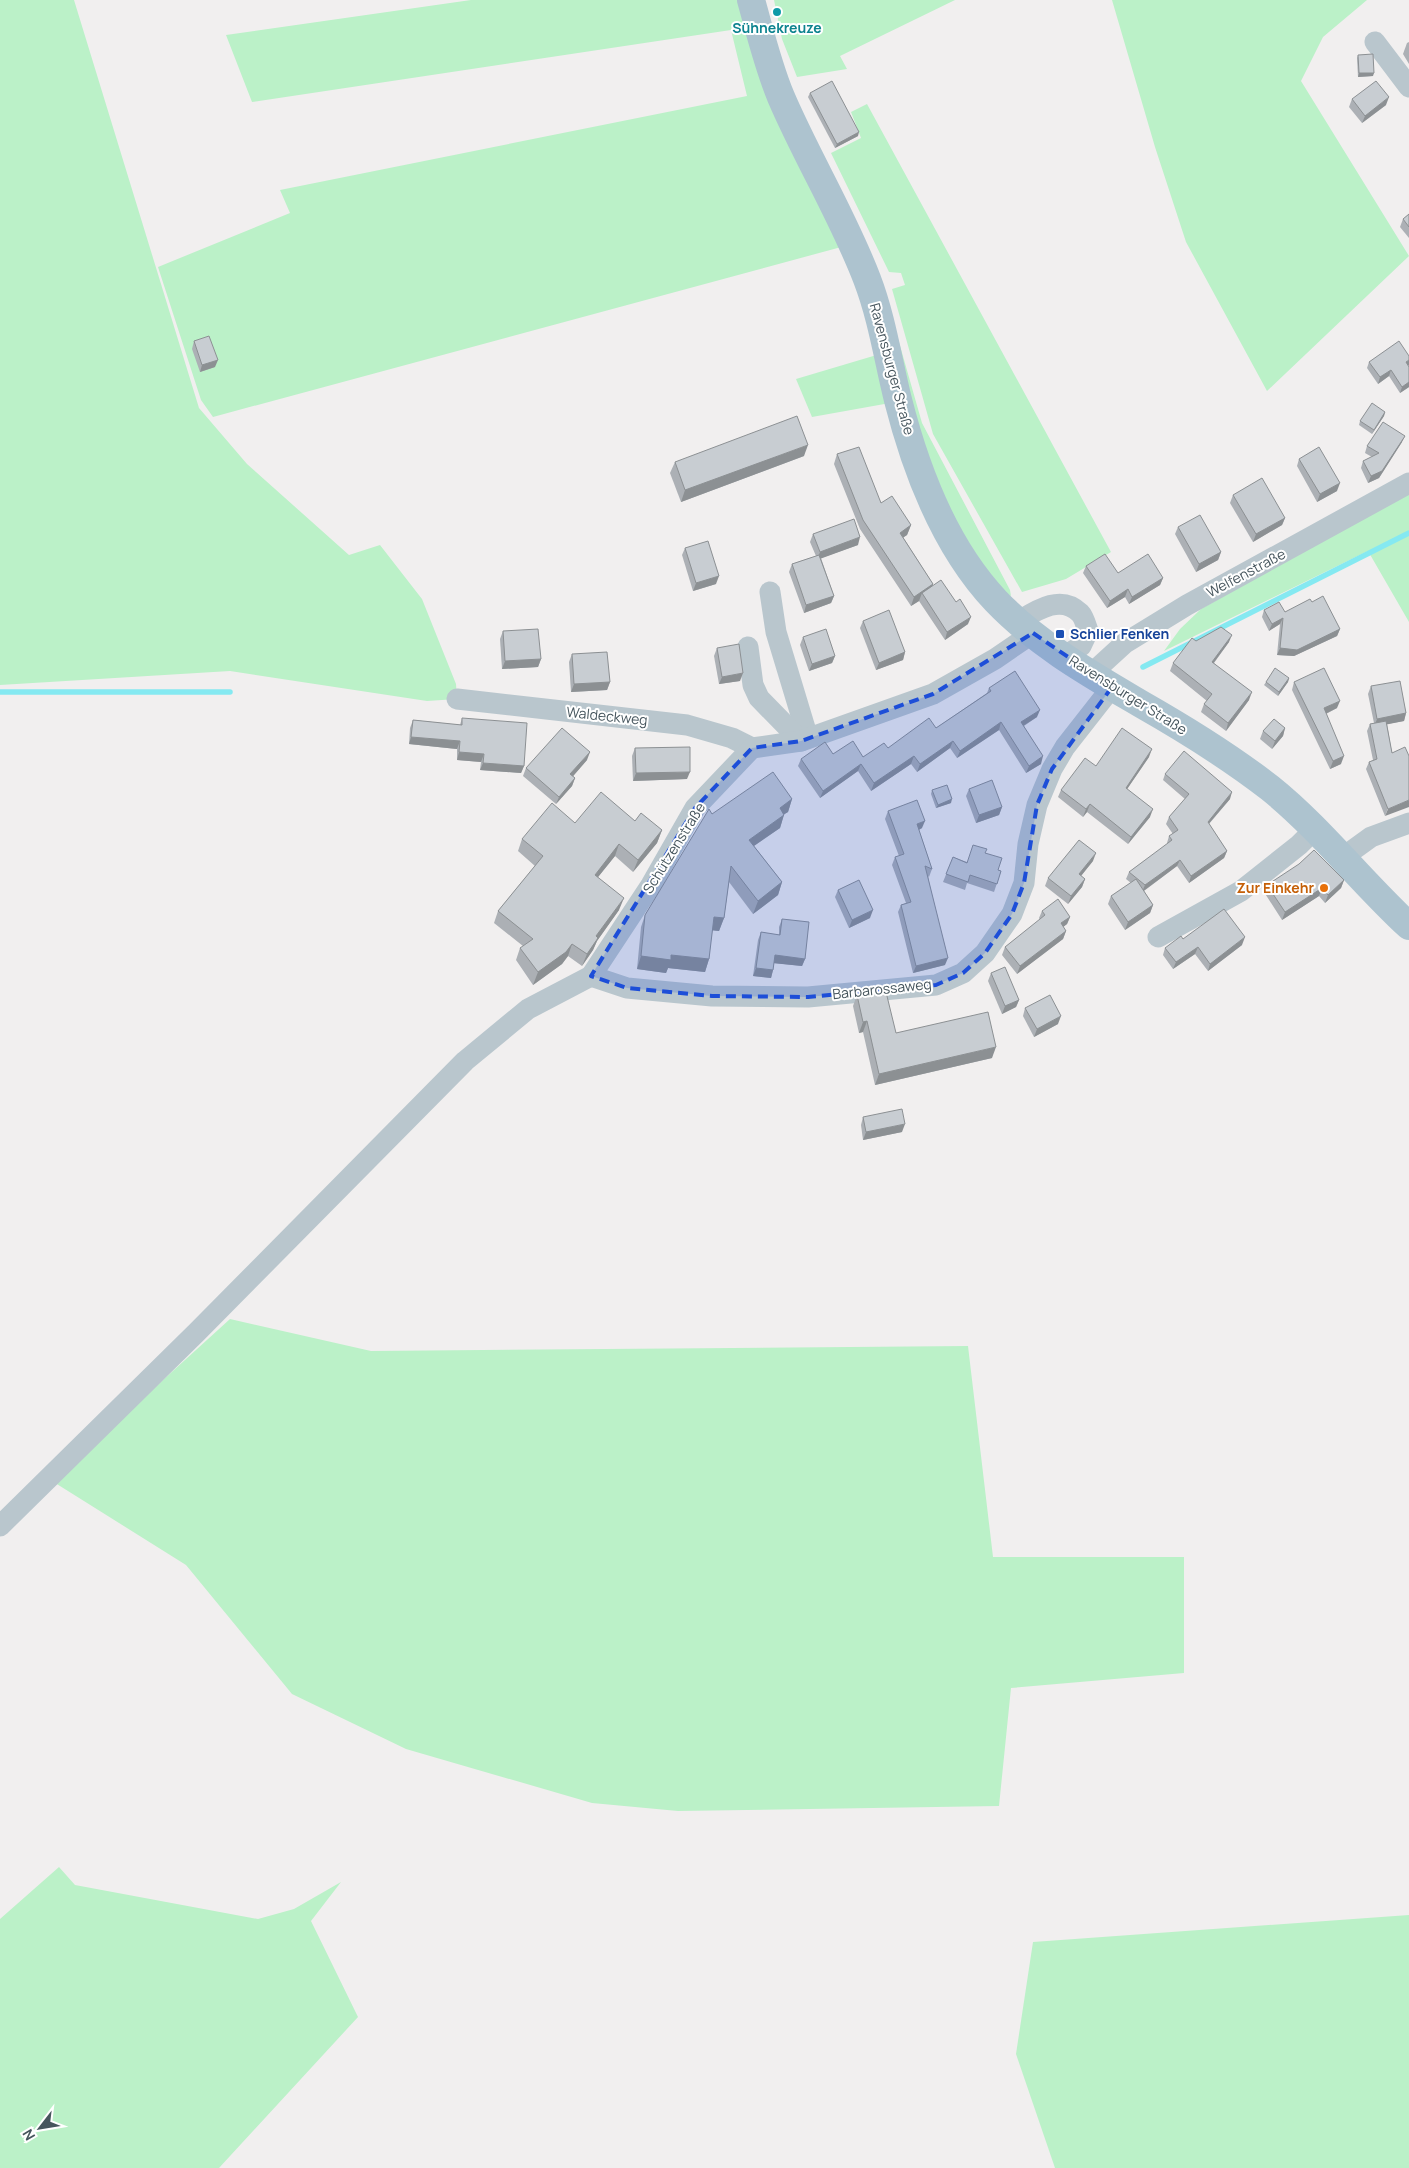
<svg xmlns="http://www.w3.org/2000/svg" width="1409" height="2168" font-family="Manrope,sans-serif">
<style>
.green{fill:#bbf1c8}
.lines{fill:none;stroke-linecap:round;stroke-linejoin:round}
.stream{stroke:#85e9f1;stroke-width:5.5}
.minor{stroke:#b9c6cd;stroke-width:21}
.major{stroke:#adc3cf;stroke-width:28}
.wall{fill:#acb0b5}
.shaded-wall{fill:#8c9093}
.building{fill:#c8cdd2;stroke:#8c9093}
.marked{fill:#1d4ed8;fill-opacity:0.2;stroke:#1d4ed8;stroke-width:4;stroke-dasharray:10 6;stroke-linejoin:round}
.culture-dot{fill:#0f9aa8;stroke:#fff;stroke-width:2}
.transit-dot{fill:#1a4fb4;stroke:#fff;stroke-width:2}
.food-dot{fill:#e8710a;stroke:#fff;stroke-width:2}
.labels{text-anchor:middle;stroke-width:4;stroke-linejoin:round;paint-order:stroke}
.culture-label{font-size:14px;font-weight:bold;fill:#0d838f;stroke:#fff}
.street-label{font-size:14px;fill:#46555d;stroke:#fff}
.transit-label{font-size:14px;font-weight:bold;fill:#164399;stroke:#fff;text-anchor:start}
.food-label{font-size:14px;font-weight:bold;fill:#c56008;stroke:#fff;text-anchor:end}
</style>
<rect width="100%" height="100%" fill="#f1efef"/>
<!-- green -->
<g class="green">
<path d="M0,0H74L199,408L247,464L349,555L380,545L422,599L456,684L457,699L427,701L230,671L0,685Z"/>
<path d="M471,0H741L845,246L213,417L201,400L158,267L290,213L280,190L747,96L731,30L252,102L226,35Z"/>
<path d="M774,0H955L840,56L847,69L797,77L782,39Z"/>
<path d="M1112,0H1367L1323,37L1301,81L1409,256L1267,391L1186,242L1155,147Z"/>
<path d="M867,104L1111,552L1066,579L1022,592L933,434L892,289L905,285L901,273L889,272L831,153L861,138L851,112Z"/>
<path d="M885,293L922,423L1010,590L1011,596L996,587L964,541L925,456Z"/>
<path d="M880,354L890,403L812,417L796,379Z"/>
<path d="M1409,491V622L1368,551L1164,651L1180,629L1201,609Z"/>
<path d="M230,1319L371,1351L968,1346L993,1557H1184V1673L1011,1688L999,1806L678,1811L592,1803L406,1749L292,1694L186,1565L52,1481Z"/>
<path d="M59,1867L75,1885L258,1919L294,1909L341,1882L311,1921L358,2017L219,2168H0V1919Z"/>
<path d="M1409,1915V2168H1055L1016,2054L1033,1942Z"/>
</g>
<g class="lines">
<!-- stream -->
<g class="stream">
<path d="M1143,667L1409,533"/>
<path d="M0,692H230"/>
</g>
<!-- minor -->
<g class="minor">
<path d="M1375,42L1409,87"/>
<path d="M770,592L776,632L808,738"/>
<path d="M1019,621C1037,610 1061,594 1080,613C1084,617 1086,625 1088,631L1081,646L1064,656"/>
<path d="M748,647L753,685L759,698L801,741"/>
<path d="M1090,675L1125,643L1187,605L1409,483"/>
<path d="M457,699L687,725L732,738L752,748"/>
<path d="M1342,858L1371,837L1409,823"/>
<path d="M1158,937L1241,891L1299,845L1314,830"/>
<path d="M591,976L627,988L712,996L808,997L936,985L963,973L985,953L1012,914L1024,883L1028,844L1037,805L1052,769L1065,747L1112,687"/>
<path d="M0,1526L197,1332L465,1061L528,1009L591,976L651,885L695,808L752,748L801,741L933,694L995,659L1033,633"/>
</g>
<!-- major -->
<path class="major" d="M751,0C760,32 768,66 781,97C807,158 843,216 867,279C882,318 888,360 898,400C916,471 945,547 996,601C1037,644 1090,674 1141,704C1185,729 1230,757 1270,788C1320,828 1362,883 1409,926"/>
</g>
<!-- wall -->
<g class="wall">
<path d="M1409,42V64L1403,54L1407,43Z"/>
<path d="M1358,55L1373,76L1358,77L1357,58Z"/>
<path d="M810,93L858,136L835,148L808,97Z"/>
<path d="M1352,99L1386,105L1362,123L1349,107Z"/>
<path d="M1409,214V238L1400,227L1403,219Z"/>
<path d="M194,341L215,367L200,372L192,349Z"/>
<path d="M1369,362L1409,365L1408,366L1409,367V387L1400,393L1389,376L1378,384L1367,368Z"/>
<path d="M1385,412L1384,416L1372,434L1359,425L1360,421Z"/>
<path d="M1402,442L1379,478L1368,483L1361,468L1363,461L1372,457L1365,453L1367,446Z"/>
<path d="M837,454L881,503L911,525L907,535L903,537L933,584V586L968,624L945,640L919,601L911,606L860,529L834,464Z"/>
<path d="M804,456L681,502L670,473L675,462Z"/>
<path d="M1299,459L1337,491L1317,502L1297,466Z"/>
<path d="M1233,495L1285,518L1282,525L1253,542L1230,503Z"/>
<path d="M1178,527L1221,552L1218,560L1196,572L1175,534Z"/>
<path d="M813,534L858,545L821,558L834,596L831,603L804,613L789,572L792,564L816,556L810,542Z"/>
<path d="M685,548L716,584L693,591L682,555Z"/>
<path d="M1086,566L1118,573L1163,578L1160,585L1129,604L1125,597L1107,608L1083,573Z"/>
<path d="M1312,602L1340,629L1337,636L1294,656L1277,655L1280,624L1269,631L1262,617L1264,610L1285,612Z"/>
<path d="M863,621L905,652L903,660L876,670L860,628Z"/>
<path d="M503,631L541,659L538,667L502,669L500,639Z"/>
<path d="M803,637L835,656L832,663L809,671L800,645Z"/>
<path d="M1196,641L1229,642L1214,663L1249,700L1226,731L1201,712L1204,704L1207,701L1170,671L1173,663Z"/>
<path d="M717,648L740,681L719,684L714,656Z"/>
<path d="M572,654L610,682L607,690L571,692L569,662Z"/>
<path d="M1289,678L1288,682L1278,696L1264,685L1266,682Z"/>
<path d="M1294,682L1337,708L1326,714L1341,764L1330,769L1292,690Z"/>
<path d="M1371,686L1406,713L1404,721L1387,724L1392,753L1409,756L1385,816L1366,769L1369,762L1373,760L1367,731L1370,724L1374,723L1368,694Z"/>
<path d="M989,688L1037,717L1024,726L1041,764L1026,773L999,730L957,758L950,748L917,772L911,764L871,791L858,771L820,798L798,766L801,759L833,754L863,757L888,748L936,728L987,693Z"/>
<path d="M462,718L524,766L521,773L480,770L481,762L457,760V749L409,744L410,728L413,720L460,725Z"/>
<path d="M1285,728L1283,736L1272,749L1260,739L1263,731Z"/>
<path d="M635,748L687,779L633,781L632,756Z"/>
<path d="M1149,757L1127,789L1150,817L1128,844L1087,812L1083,817L1058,797L1061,790L1096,766Z"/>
<path d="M587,760L573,776L575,778L572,786L556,804L523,776L526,768Z"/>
<path d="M1165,774L1230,799L1209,824L1227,851L1224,858L1189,883L1177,866L1144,891L1153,905L1150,913L1125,930L1108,904L1111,896L1131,883L1126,879L1129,872L1168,844L1167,843L1169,836L1173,834L1166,824L1169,817L1185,799L1163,780Z"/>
<path d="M969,789L1002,807L999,815L976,823L966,796Z"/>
<path d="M932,790L951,803L936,808L931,794Z"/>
<path d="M792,799L788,812L784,814L780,828L754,846L782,882L778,895L753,914L729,882L724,918L719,931L712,930L709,959L705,972L668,968L666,973L637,969L641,927L645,915L712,814Z"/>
<path d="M888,811L922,828L919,830L932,869L929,877L928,876L945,965L913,973L898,912L901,905L906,903L892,865L895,857L899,856L885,819Z"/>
<path d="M635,821L662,830L657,843L633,872L615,856L598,877L619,910L597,941L593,950L582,966L568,956L562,964L533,985L516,960L520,948L523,946L494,923L498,911L535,866L518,851L522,839Z"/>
<path d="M985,853L998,870L1001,871L994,892L967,883L965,890L943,882L953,857L967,862Z"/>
<path d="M1093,861L1081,876L1085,879L1082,887L1068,904L1045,886L1048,878Z"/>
<path d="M1344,880L1341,888L1325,903L1319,896L1282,920L1264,892L1267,885Z"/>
<path d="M838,890L870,918L849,928L835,897Z"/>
<path d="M1042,911L1070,917L1067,924L1063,927L1066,931L1063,939L1017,974L1002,955L1005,947L1040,920L1039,918Z"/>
<path d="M782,919L805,959L802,966L774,963L773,970L771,978L753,976L758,940L761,932L779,935V927Z"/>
<path d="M1183,939L1242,945L1208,971L1195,954L1173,969L1163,955L1165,948Z"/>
<path d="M991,973L1019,1000L1016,1007L1002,1014L988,981Z"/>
<path d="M857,995L896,1033L992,1058L875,1085L863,1032L859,1033L853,1006Z"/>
<path d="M1025,1008L1058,1024L1034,1037L1023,1016Z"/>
<path d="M863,1117L902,1132L863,1140L861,1125Z"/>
</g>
<!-- shaded-wall -->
<g class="shaded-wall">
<path d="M1359,73H1374L1373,76L1358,77Z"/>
<path d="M1389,97L1386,105L1362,123L1365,116Z"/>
<path d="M859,132L858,136L835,148L837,144Z"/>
<path d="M218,360L215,367L200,372L202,365Z"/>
<path d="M1409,360V365L1403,369L1406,362Z"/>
<path d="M1391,370L1389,376L1378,384L1380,377Z"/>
<path d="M1409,382V387L1400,393L1402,387Z"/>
<path d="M1385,412L1384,416L1372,434L1374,430Z"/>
<path d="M1405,436L1402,442L1379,478L1368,483L1371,476Z"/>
<path d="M808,445L804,456L681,502L685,490Z"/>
<path d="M1340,483L1337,491L1317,502L1320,494Z"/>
<path d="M1285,518L1282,525L1253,542L1256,534Z"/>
<path d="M911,525L907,535L897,542L900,533Z"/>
<path d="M860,537L858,545L817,560L820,552Z"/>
<path d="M1221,552L1218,560L1196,572L1199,564Z"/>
<path d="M719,576L716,584L693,591L696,583Z"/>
<path d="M1163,578L1160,585L1129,604L1132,597Z"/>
<path d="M933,584L930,594L922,593L919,601L911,606L914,597Z"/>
<path d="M1128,589L1125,597L1107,608L1110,601Z"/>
<path d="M834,596L831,603L804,613L806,605Z"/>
<path d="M971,617L968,624L945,640L947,632Z"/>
<path d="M1283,618L1280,624L1269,631L1272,624Z"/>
<path d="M1340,629L1337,636L1294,656L1277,655L1280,648Z"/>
<path d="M1232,635L1229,642L1209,669L1212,662Z"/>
<path d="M905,652L903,660L876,670L879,663Z"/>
<path d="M835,656L832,663L809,671L812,664Z"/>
<path d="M541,659L538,667L502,669L505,661Z"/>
<path d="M743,673L740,681L719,684L722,677Z"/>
<path d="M1289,678L1288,682L1278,696L1279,692Z"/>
<path d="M610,682L607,690L571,692L574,684Z"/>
<path d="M1252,692L1249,700L1226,731L1228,723Z"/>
<path d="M1340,701L1337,708L1321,716L1324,708Z"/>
<path d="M1040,710L1037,717L1018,729L1021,722Z"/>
<path d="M1406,713L1404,721L1374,727L1377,719Z"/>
<path d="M1001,722L999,730L957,758L960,751Z"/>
<path d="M1285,728L1283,736L1272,749L1275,741Z"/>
<path d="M411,737L460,741L457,749L409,744Z"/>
<path d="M953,741L950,748L917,772L920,764Z"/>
<path d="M1152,749L1149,757L1123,795L1126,788Z"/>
<path d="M459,752L484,754L481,762L457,760Z"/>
<path d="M590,752L587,760L568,782L570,774Z"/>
<path d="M914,756L911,764L871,791L874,783Z"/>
<path d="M1043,756L1041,764L1026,773L1029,766Z"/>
<path d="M1344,756L1341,764L1330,769L1333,761Z"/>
<path d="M483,763L524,766L521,773L480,770Z"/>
<path d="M861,764L858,771L820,798L823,791Z"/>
<path d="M690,772L687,779L633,781L636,773Z"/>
<path d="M575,778L572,786L556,804L559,797Z"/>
<path d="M1232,792L1230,799L1205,828L1208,822Z"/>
<path d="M792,799L788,812L775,820L780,808Z"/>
<path d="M952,799L951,803L936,808L938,805Z"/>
<path d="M1409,800V807L1385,816L1388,809Z"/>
<path d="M1090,804L1087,812L1083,817L1086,809Z"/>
<path d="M1002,807L999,815L976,823L979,815Z"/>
<path d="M1153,809L1150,817L1128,844L1131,837Z"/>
<path d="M784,815L780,828L745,852L749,840Z"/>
<path d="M925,821L922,828L914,832L917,824Z"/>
<path d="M662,830L657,843L633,872L638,860Z"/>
<path d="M619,844L615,856L590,887L595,875Z"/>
<path d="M1227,851L1224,858L1189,883L1191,876Z"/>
<path d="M1096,853L1093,861L1076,882L1079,874Z"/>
<path d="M1180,860L1177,866L1142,892L1145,885Z"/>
<path d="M1085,879L1082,887L1068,904L1071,896Z"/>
<path d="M1344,880L1341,888L1325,903L1328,895Z"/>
<path d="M782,882L778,895L753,914L758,901Z"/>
<path d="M1322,888L1319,896L1282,920L1285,912Z"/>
<path d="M624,898L619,910L597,941L593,950L582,966L587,954L596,936Z"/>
<path d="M1153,905L1150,913L1125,930L1128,922Z"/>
<path d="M873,910L870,918L849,928L852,920Z"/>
<path d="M714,917L724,918L719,931L709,930Z"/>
<path d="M1070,917L1067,924L1058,931L1061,923Z"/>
<path d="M1066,931L1063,939L1017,974L1020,966Z"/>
<path d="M1245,937L1242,945L1208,971L1210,964Z"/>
<path d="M572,944L568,956L562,964L533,985L538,972Z"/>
<path d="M1198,947L1195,954L1173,969L1176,962Z"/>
<path d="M671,955L709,959L705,972L668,968L666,973L637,969L641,956Z"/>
<path d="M775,955L805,959L802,966L772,963Z"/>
<path d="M948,958L945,965L913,973L916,966Z"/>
<path d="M756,968L773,970L771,978L753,976Z"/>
<path d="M1019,1000L1016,1007L1002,1014L1005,1006Z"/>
<path d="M1061,1016L1058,1024L1034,1037L1037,1029Z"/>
<path d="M867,1021L863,1032L859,1033L863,1022Z"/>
<path d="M996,1047L992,1058L875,1085L879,1074Z"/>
<path d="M905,1124L902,1132L863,1140L866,1132Z"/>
</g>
<!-- building -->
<g class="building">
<path d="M1373,54L1374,73H1359L1358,55Z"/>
<path d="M832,81L859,132L837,144L810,93Z"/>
<path d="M1376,81L1389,97L1365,116L1352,99Z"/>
<path d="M1409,214V227L1403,219Z"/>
<path d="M209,336L218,360L202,365L194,341Z"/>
<path d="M1399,341L1409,356V360L1406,362L1409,367V382L1402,387L1391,370L1380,377L1369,362Z"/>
<path d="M1372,403L1385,412L1374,430L1360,421Z"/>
<path d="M797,416L808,445L685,490L675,462Z"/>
<path d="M1383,422L1405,436L1382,471L1371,476L1363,461L1379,453L1367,446Z"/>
<path d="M859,447L881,503L892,496L911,525L900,533L933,584L914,597L863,520L837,454Z"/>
<path d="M1319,447L1340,483L1320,494L1299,459Z"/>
<path d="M1262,478L1285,518L1256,534L1233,495Z"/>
<path d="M1200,515L1221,552L1199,564L1178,527Z"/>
<path d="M854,519L860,537L820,552L813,534Z"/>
<path d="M708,541L719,576L696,583L685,548Z"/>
<path d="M1105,554L1118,573L1148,554L1163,578L1132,597L1128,589L1110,601L1086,566Z"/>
<path d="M819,555L834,596L806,605L792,564Z"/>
<path d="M941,580L956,602L960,599L971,617L947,632L922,593Z"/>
<path d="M1323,596L1340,629L1297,650L1280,648L1283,618L1272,624L1264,610L1279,602L1285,612L1310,599L1312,602Z"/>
<path d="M889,610L905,652L879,663L863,621Z"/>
<path d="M1221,627L1232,635L1212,662L1252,692L1228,723L1204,704L1212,694L1173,663L1192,638L1196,641Z"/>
<path d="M538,629L541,659L505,661L503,631Z"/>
<path d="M826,629L835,656L812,664L803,637Z"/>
<path d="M739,644L743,673L722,677L717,648Z"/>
<path d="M607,652L610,682L574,684L572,654Z"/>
<path d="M1275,668L1289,678L1279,692L1266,682Z"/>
<path d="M1324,668L1340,701L1324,708L1344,756L1333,761L1294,682Z"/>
<path d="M1015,671L1040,710L1021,722L1043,756L1029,766L1001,722L960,751L953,741L920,764L914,756L874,783L861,764L823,791L801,759L825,742L833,754L853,741L863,757L884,743L888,748L929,718L936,728L991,691L989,688Z"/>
<path d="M1400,681L1406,713L1377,719L1371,686Z"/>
<path d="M462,718L527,723L524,766L483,763L484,754L459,752L460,741L411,737L413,720L462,725Z"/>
<path d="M1274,719L1285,728L1275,741L1263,731Z"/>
<path d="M1386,721L1392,753L1405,747L1409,756V800L1388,809L1369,762L1377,759L1370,724Z"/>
<path d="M562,728L590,752L570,774L575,778L559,797L526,768Z"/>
<path d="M1122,728L1152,749L1126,788L1153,809L1131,837L1090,804L1086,809L1061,790L1085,758L1096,766Z"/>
<path d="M690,747V772L636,773L635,748Z"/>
<path d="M1184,751L1232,792L1208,822L1227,851L1191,876L1180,860L1145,885L1129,872L1172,840L1169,836L1178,830L1169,817L1189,794L1165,774Z"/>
<path d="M773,772L792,799L780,808L784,815L749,840L782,882L758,901L731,866L724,918L714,917L709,959L671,955V960L641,956L645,915L709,809L712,814Z"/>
<path d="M992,780L1002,807L979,815L969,789Z"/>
<path d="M947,785L952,799L938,805L932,790Z"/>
<path d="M601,792L635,821L641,813L662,830L638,860L619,844L595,875L624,898L596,936L598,938L587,954L572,944L566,952L538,972L520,948L533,939L498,911L543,856L522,839L552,803L575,823Z"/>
<path d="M917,800L925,821L917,824L932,869L925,866L948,958L916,966L901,905L911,902L895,857L904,854L888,811Z"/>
<path d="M1079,840L1096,853L1079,874L1085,879L1071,896L1048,878Z"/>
<path d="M973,845L987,849L985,853L1002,858L998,870L1001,871L997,884L970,875L968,882L946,874L953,857L967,863Z"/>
<path d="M1314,850L1344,880L1328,895L1322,888L1285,912L1267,885L1299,864Z"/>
<path d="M1136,879L1153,905L1128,922L1111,896Z"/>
<path d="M859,880L873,910L852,920L838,890Z"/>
<path d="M1058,899L1070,917L1061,923L1066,931L1020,966L1005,947L1045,915L1042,911Z"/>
<path d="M1224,909L1245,937L1210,964L1198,947L1176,962L1165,948L1181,936L1183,939Z"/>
<path d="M782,919L809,922L805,959L775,955L773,970L756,968L761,932L780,935Z"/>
<path d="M1005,967L1019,1000L1005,1006L991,973Z"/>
<path d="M886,992L896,1033L988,1012L996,1047L879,1074L867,1021L863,1022L857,995Z"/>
<path d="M1050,995L1061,1016L1037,1029L1025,1008Z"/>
<path d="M902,1109L905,1124L866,1132L863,1117Z"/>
</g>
<!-- marked area -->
<path class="marked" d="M1033,633L1112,687L1052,769L1037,805L1024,883L1012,914L985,953L963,973L936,985L808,997L712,996L627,988L591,976L695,808L752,748L801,741L933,694Z"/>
<!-- markers -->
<circle class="culture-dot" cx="777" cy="12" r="5"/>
<rect class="transit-dot" x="1055" y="629" width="10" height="10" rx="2.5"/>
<circle class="food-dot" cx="1324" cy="888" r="5"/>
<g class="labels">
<!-- culture labels -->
<g class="culture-label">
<text x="777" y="33">Sühnekreuze</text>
</g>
<!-- street labels -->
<g class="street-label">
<text transform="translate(892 369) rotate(75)" y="5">Ravensburger Straße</text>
<text transform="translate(1246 573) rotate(-28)" y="5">Welfenstraße</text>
<text transform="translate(1128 695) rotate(32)" y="5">Ravensburger Straße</text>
<text transform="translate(607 716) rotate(6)" y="5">Waldeckweg</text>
<text transform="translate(674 848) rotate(-58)" y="5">Schützenstraße</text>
<text transform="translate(882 989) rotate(-6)" y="5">Barbarossaweg</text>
</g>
<!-- transit labels -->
<g class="transit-label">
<text x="1070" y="639">Schlier Fenken</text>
</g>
<!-- food labels -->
<g class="food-label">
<text x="1314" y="893">Zur Einkehr</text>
</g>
</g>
<!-- north arrow -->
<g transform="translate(40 2128) rotate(239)" stroke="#ffffff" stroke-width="4" paint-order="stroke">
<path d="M0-4L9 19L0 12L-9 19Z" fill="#46555d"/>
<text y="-8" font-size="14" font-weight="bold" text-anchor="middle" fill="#46555d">N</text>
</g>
</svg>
